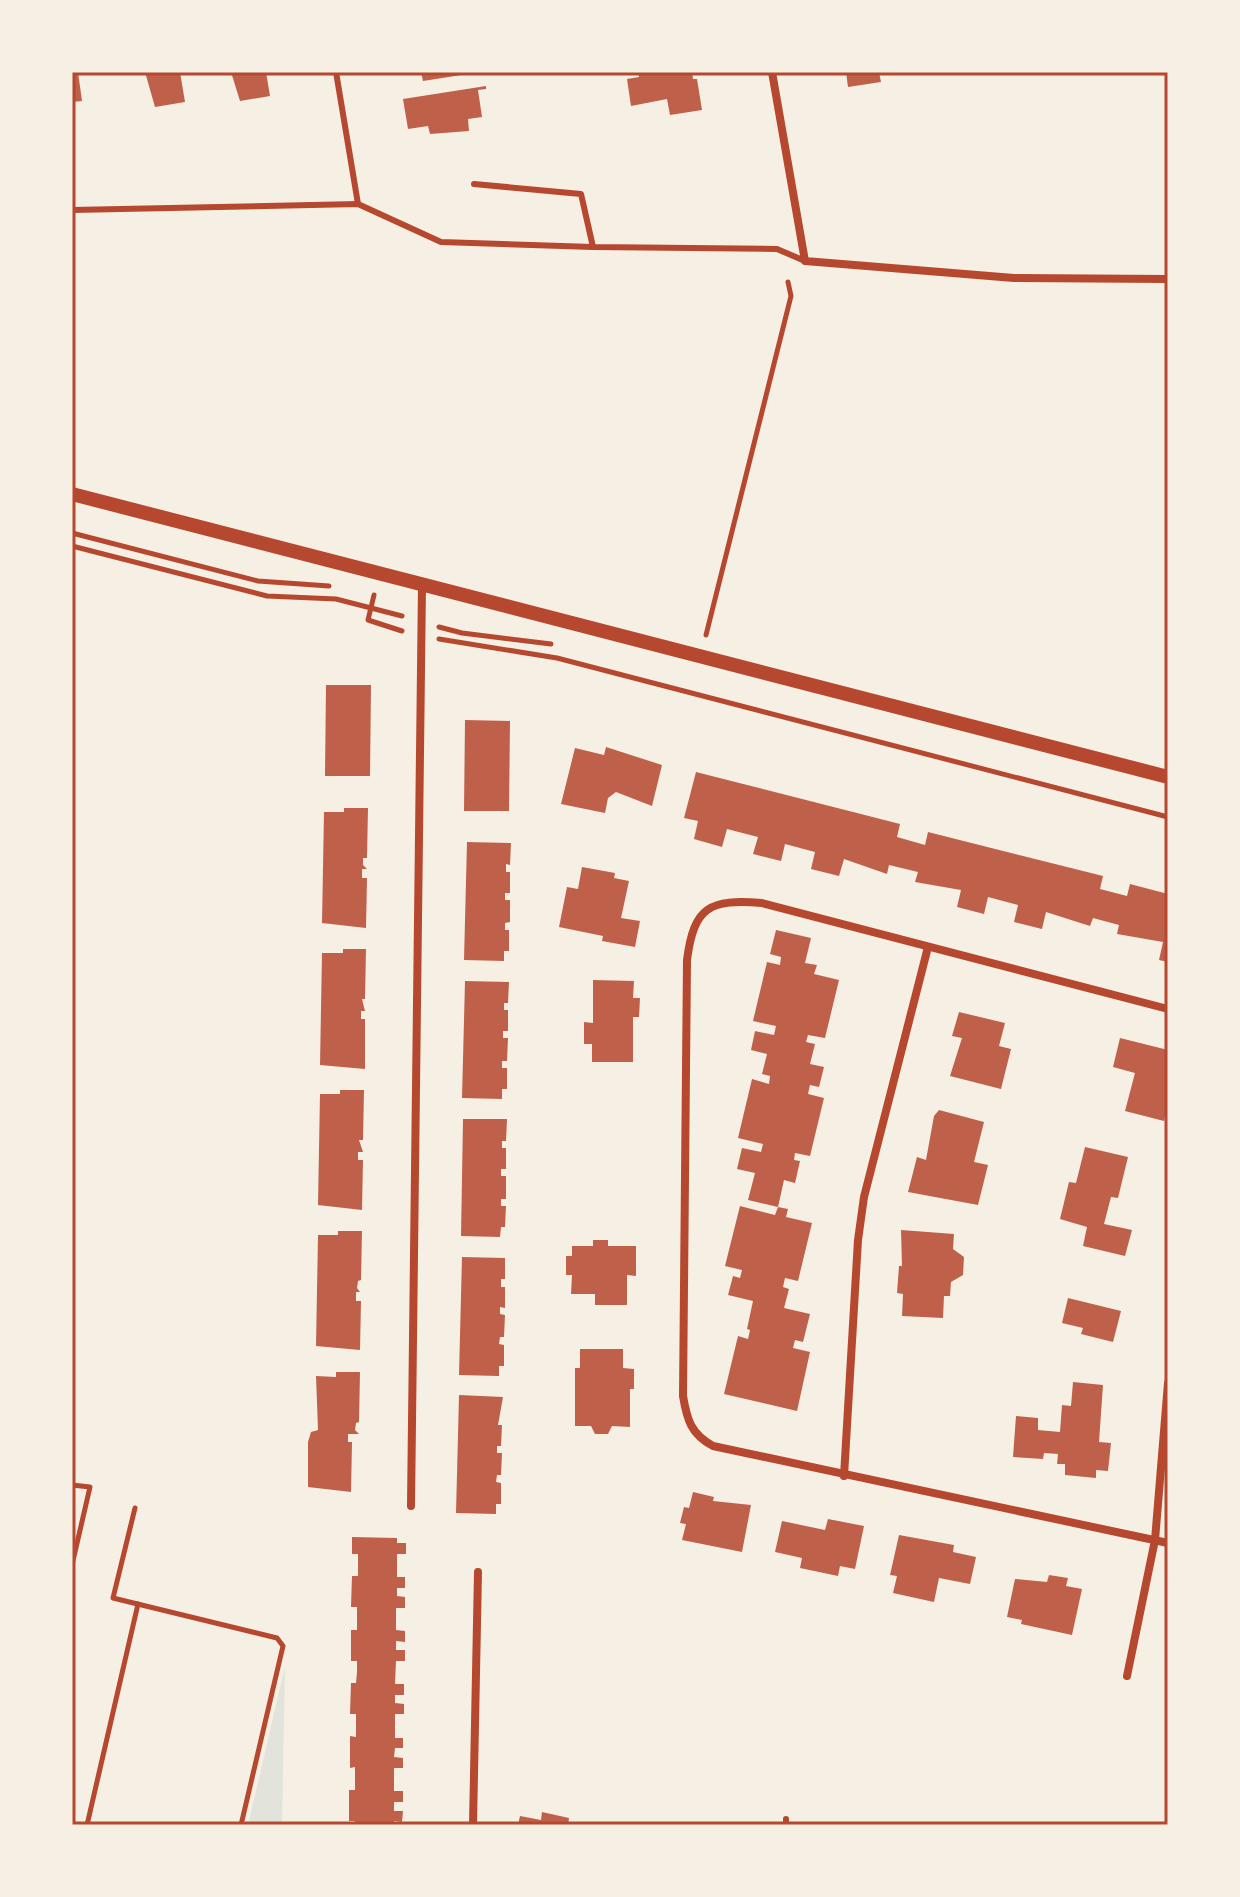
<svg xmlns="http://www.w3.org/2000/svg" width="1240" height="1897" font-family="Commissioner,sans-serif">
<style>
.green{fill:#e2e4dc}
.building{fill:#bf614a}
.lines{fill:none;stroke-linecap:round;stroke-linejoin:round}
.path{stroke:#b5482f;stroke-width:5}
.service{stroke:#b5482f;stroke-width:6}
.minor{stroke:#b5482f;stroke-width:8}
.tertiary{stroke:#b5482f;stroke-width:14}
.neatline{fill:none;stroke:#b5482f;stroke-width:3}
</style>
<rect width="100%" height="100%" fill="#f6efe4"/>
<!-- green -->
<path class="green" d="M285,1666L282,1825H248Z"/>
<!-- building -->
<g class="building">
<path d="M72,72H78L82,101L72,102Z"/>
<path d="M145,72H180L185,102L155,107Z"/>
<path d="M231,72H266L270,96L240,101Z"/>
<path d="M421,72H468V74L423,81Z"/>
<path d="M638,72H692L693,79H697L702,110L670,115L667,99L631,106L627,79L639,77Z"/>
<path d="M846,72H879L881,82L848,87Z"/>
<path d="M486,86V89L478,90L482,117L468,119L469,131L430,134L428,126L408,129L403,99Z"/>
<path d="M326,685H371L370,776H325Z"/>
<path d="M465,720L510,721L509,811H464Z"/>
<path d="M606,747L662,765L652,806L616,792L608,798L605,813L561,804L575,748L604,755Z"/>
<path d="M696,772L900,824L897,837L925,845L928,832L1103,876L1100,889L1127,896L1130,884L1168,894V962L1159,960L1163,942L1117,934L1119,925L1093,918L1090,926L1046,912L1042,929L1014,922L1018,905L988,897L984,914L957,907L961,890L915,882L918,872L889,865L887,874L844,859L839,876L811,869L815,852L785,844L781,861L753,854L758,837L727,829L722,847L694,839L698,821L684,818Z"/>
<path d="M344,808H368L367,858H363V865L367,869H362V878H367L366,928L322,923L324,812H344Z"/>
<path d="M467,842L511,843L510,865L506,864V872H510V893H505V900H510V922L505,923V930H509V951H504V961L464,960Z"/>
<path d="M582,867L615,873L614,878L629,881L621,918L640,921L635,947L602,941L603,936L559,927L567,887L578,889Z"/>
<path d="M776,930L811,938L805,963L817,965L814,974L839,980L825,1038L808,1035L806,1042L815,1044L810,1064L824,1067L819,1087L810,1085L808,1094L824,1098L810,1156L795,1153L794,1160L800,1161L795,1183L784,1180L778,1207L748,1200L755,1173L737,1169L742,1148L761,1152L763,1144L738,1138L752,1079L769,1084L770,1076L762,1074L767,1054L751,1050L755,1031L774,1035L776,1026L753,1021L767,962L780,965L781,957L770,954Z"/>
<path d="M343,949H366L365,999H362L365,1011H361V1019H365V1069L320,1065L322,953H343Z"/>
<path d="M593,980L634,981L633,998H640L639,1017H633V1062H592V1044H584V1022L593,1023Z"/>
<path d="M465,981L509,982L508,1003H504V1010H508V1031H503V1038H508L507,1061H502V1068H507V1089H502V1099L462,1098Z"/>
<path d="M959,1012L1005,1023L999,1046L1011,1049L1001,1089L950,1076L962,1038L952,1036Z"/>
<path d="M1120,1038L1168,1050V1104L1164,1121L1125,1111L1135,1073L1113,1067Z"/>
<path d="M340,1090H364L363,1140H359L363,1152H358V1160H363L362,1210L318,1205L320,1094H340Z"/>
<path d="M939,1110L984,1122L974,1162L988,1165L978,1205L908,1192L917,1157L926,1160L934,1116Z"/>
<path d="M463,1119H507L506,1141H502V1148H506V1169H501V1176H506V1199H501V1206H506L505,1227H501L500,1237L461,1236Z"/>
<path d="M1085,1147L1128,1157L1118,1198L1111,1197L1104,1224L1132,1230L1125,1256L1083,1246L1087,1227L1060,1219L1069,1182L1076,1183Z"/>
<path d="M740,1206L775,1215L778,1207L788,1209L786,1217L812,1223L798,1281L785,1278L783,1287L789,1289L784,1308L810,1314L803,1342L795,1340L793,1348L810,1352L797,1411L724,1394L738,1336L748,1339L750,1330L747,1329L753,1301L728,1295L733,1276L740,1278L742,1270L725,1266Z"/>
<path d="M901,1230L954,1234L953,1249L964,1257L963,1275L951,1282L950,1296H944L943,1318L902,1316L903,1294L897,1293L899,1266H902Z"/>
<path d="M338,1231H362L361,1280L358,1281L357,1288L360,1292H356V1301H361L360,1350L316,1346L318,1235H338Z"/>
<path d="M593,1240H608V1246H636V1276L627,1275V1305H595V1294H571L572,1275H566V1256H572V1246H593Z"/>
<path d="M462,1257L505,1258V1279H501V1287H505V1308L500,1307V1314L505,1315L504,1337H500L499,1344L504,1345V1366H499V1376L459,1375Z"/>
<path d="M1068,1298L1121,1311L1113,1342L1081,1334L1083,1328L1062,1323Z"/>
<path d="M580,1349H623V1368L634,1369V1389H630V1427L612,1426L608,1434H595L591,1426H575V1368H580Z"/>
<path d="M336,1372H360L359,1422L356,1423L355,1430L359,1434H348V1442H352L351,1492L308,1487V1442L311,1432L318,1430L316,1376L336,1377Z"/>
<path d="M1073,1382L1103,1385L1099,1442L1111,1443L1108,1471L1096,1470V1478L1065,1475V1464H1057L1058,1454L1044,1453L1043,1459L1013,1457L1016,1416L1038,1418V1430L1060,1432L1062,1405L1071,1406Z"/>
<path d="M459,1395L503,1397L498,1425H502L501,1446H497V1453H502L501,1475H497L496,1482L501,1483V1504H496V1514L456,1513Z"/>
<path d="M693,1492L714,1497L713,1501L751,1505L742,1552L682,1540L686,1524L680,1523L684,1507L689,1508Z"/>
<path d="M828,1519L864,1526L855,1569L840,1566L838,1576L800,1568L802,1558L775,1552L782,1521L825,1530Z"/>
<path d="M899,1535L954,1545L953,1552L976,1557L970,1584L939,1578L934,1602L893,1593L897,1576L890,1575Z"/>
<path d="M352,1537L397,1538V1543H406V1554H397V1577H405V1588H397V1596L405,1597V1608H396V1630L405,1631V1642L396,1641V1650H405V1661H396L395,1684H404V1695H395V1703L404,1704V1714H395V1738H403V1748H395L394,1757L403,1758V1768H394V1791H403V1802H394V1811H403L402,1822L394,1821V1825H355V1821H349V1790H355V1767L350,1768V1736L356,1737V1714H350L351,1683H356L357,1672V1661H351V1630H357V1607H351L352,1576H358V1554H352Z"/>
<path d="M1049,1575L1068,1578L1066,1586L1082,1589L1072,1635L1021,1624L1022,1620L1007,1617L1015,1579L1047,1582Z"/>
<path d="M542,1812L569,1818L568,1825H518L520,1816L541,1820Z"/>
</g>
<g class="lines">
<!-- path -->
<g class="path">
<path d="M72,533L258,581L329,586"/>
<path d="M72,546L267,596L336,599L402,616"/>
<path d="M374,595L368,620L402,631"/>
<path d="M439,627L462,633L551,644"/>
<path d="M706,635L791,296L788,282"/>
<path d="M439,639L557,658L1168,817"/>
<path d="M72,1485L90,1487L72,1565"/>
<path d="M135,1508L113,1598L277,1638L283,1646L241,1825"/>
<path d="M87,1825L138,1604"/>
</g>
<!-- service -->
<g class="service">
<path d="M336,72L358,204"/>
<path d="M474,184L581,194L593,247L777,249L805,261"/>
<path d="M72,210L358,204L441,242L593,247"/>
<path d="M786,1825V1819"/>
</g>
<!-- minor -->
<g class="minor">
<path d="M772,72L805,261L1014,278L1168,279"/>
<path d="M1168,1009L762,903C710,899 694,906 687,960L683,1396C687,1420 691,1434 713,1446L1168,1543"/>
<path d="M844,1476L858,1240L864,1197L928,947"/>
<path d="M411,1506L422,585"/>
<path d="M1127,1676L1155,1540L1168,1383"/>
<path d="M473,1825L478,1572"/>
</g>
<!-- tertiary -->
<path class="tertiary" d="M72,494L1168,777"/>
</g>
<!-- border -->
<rect width="1240" height="1897" fill="none" stroke="#f6efe4" stroke-width="148"/>
<rect x="74" y="74" width="1092" height="1749" class="neatline"/>
</svg>
